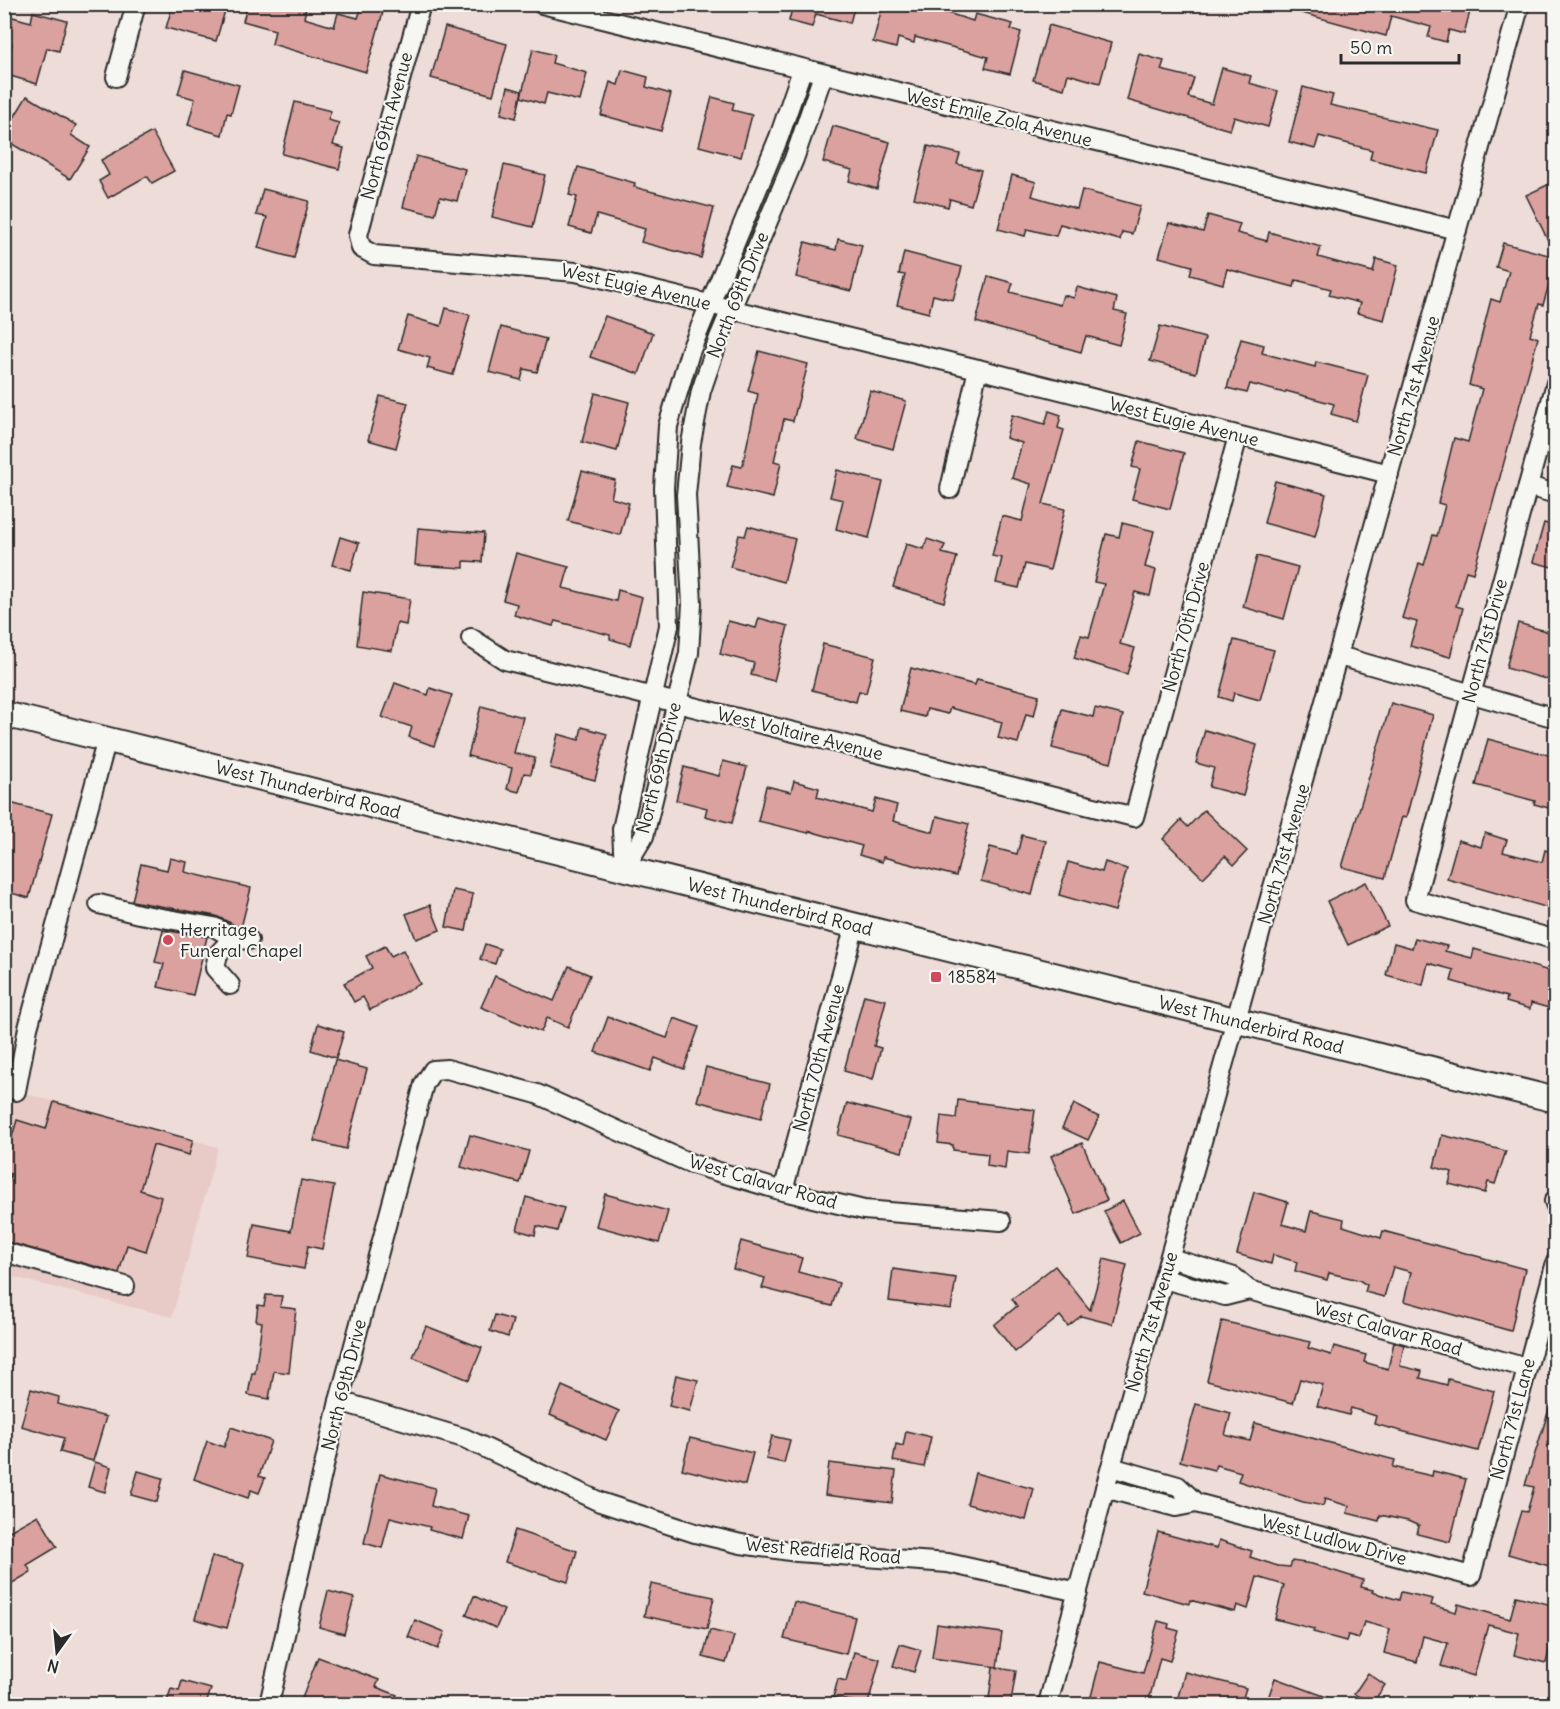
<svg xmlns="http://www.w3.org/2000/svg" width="1560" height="1709" font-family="Delius,sans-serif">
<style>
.built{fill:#e8cac7}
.building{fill:#dba19e;stroke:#2b2b2b;stroke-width:1.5}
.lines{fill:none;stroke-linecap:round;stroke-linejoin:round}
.minor-casing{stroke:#2b2b2b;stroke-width:22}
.major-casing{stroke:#2b2b2b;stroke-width:28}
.minor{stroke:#f6f6f2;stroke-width:18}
.major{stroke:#f6f6f2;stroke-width:24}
.poi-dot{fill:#d1495b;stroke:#f6f6f2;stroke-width:2}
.labels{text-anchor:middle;stroke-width:4.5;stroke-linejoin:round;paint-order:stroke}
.street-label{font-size:18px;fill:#2b2b2b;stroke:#f6f6f2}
.poi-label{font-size:18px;fill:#2b2b2b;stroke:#f6f6f2;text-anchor:start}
</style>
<rect width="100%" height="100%" fill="#eedcd9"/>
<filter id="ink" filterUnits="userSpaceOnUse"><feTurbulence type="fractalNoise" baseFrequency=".0167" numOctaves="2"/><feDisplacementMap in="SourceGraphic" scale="12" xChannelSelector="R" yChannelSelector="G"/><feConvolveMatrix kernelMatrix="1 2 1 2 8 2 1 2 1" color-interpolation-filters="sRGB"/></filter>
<g filter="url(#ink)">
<!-- built -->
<path class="built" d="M5,1088L218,1147L172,1317L5,1275Z"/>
<!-- building -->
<g class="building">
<path d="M173,4H227L216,41L166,28Z"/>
<path d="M248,4H307L304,18L334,27L338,13L358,18L362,6L383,12L366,72L272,44L275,30L243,21Z"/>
<path d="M793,4H855L850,23L816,14L812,27L789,21Z"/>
<path d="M883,4H919L973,21L975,14L1013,24L1011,29L1021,32L1010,74L985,68L988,57L915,37L914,43L898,38L896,48L873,42Z"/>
<path d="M1287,4H1472L1464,34L1449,30L1446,42L1428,37L1431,27L1391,16L1386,36L1287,9Z"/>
<path d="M33,12L67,21L59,51L47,48L37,84L4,74L12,44L4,42L9,16L31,22Z"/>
<path d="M1049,25L1111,43L1100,83L1068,74L1064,89L1033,80Z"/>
<path d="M445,27L507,44L493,95L431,78Z"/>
<path d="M533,49L554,55L552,63L587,73L580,101L547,93L544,104L521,97Z"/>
<path d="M1139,54L1164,61L1161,70L1194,78L1188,97L1212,104L1222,68L1251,76L1249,83L1278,91L1268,127L1234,117L1230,130L1127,100Z"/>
<path d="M185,70L239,85L231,114L227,113L222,135L188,125L195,99L178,94Z"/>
<path d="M622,70L648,77L646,87L671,94L661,131L601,115L610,82L618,85Z"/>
<path d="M508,87L522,91L516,118L501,114Z"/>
<path d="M1303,87L1333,95L1330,105L1438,130L1426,173L1370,159L1372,150L1319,136L1315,149L1289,142Z"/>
<path d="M27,96L76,125L71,135L90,147L70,179L4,139V134Z"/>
<path d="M712,97L734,103L732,110L752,115L741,157L699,146Z"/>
<path d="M295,102L331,111L328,120L339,123L333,145L344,148L339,169L282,154Z"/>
<path d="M833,126L890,142L877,189L849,181L852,170L823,162Z"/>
<path d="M152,132L174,171L152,183L147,176L108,198L99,181L109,175L101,160Z"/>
<path d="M928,146L960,154L957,164L981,170L971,205L950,199L948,207L914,198Z"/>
<path d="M416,156L465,169L457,201L440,197L435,215L403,207Z"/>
<path d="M504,165L545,175L533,227L492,217Z"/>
<path d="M578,167L635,183L634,187L714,208L701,258L641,242L645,229L597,215L591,233L569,227L577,197L569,195Z"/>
<path d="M1012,175L1036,182L1032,196L1077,209L1082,190L1140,206L1132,234L1122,232L1120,240L1060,224L1056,236L1027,229L1025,236L998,229Z"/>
<path d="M1556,181V257L1526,195Z"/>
<path d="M263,189L309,201L294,258L258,248L267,217L256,215Z"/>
<path d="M1208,215L1240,224L1237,233L1267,241L1269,232L1321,247L1318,257L1373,272L1376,259L1398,265L1384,320L1357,313L1360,303L1329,295L1331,289L1296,280L1294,287L1227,269L1223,284L1190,275L1192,266L1159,257L1169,223L1203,232Z"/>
<path d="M838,239L862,245L851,291L796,277L805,242L836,250Z"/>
<path d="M1503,243L1556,257V260L1543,305L1539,304L1530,335L1538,338L1483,539L1473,573L1466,571L1456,606L1463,608L1450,657L1410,646L1417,622L1402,618L1419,563L1424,565L1433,535L1437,536L1445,505L1438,503L1454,438L1468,442L1482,389L1469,385L1491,299L1500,302L1509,271L1496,267Z"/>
<path d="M904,252L962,267L953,300L933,295L929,313L897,305L905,275L899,274Z"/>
<path d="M988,276L1013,283L1010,292L1060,305L1063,295L1074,298L1077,287L1117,298L1114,311L1127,314L1119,345L1086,336L1081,352L976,322Z"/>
<path d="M446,308L470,315L453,375L427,368L430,358L398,349L408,316L441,326Z"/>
<path d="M605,316L653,333L639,374L590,357Z"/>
<path d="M1160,326L1205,338L1196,373L1150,361Z"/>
<path d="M501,327L546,339L537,372L524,369L521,380L489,372Z"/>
<path d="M1241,339L1264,345L1262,353L1315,367L1316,362L1368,375L1356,421L1331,414L1334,404L1286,391L1285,393L1250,384L1247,393L1227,388Z"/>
<path d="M759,351L808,364L793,421L784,419L774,461L781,463L773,498L727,487L733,465L742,467L758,394L748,391Z"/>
<path d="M870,391L906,401L893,449L857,439Z"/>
<path d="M595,393L629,402L617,451L582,442Z"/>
<path d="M380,396L408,403L396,448L368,440Z"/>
<path d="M1049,411L1061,415L1058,428L1064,430L1043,504L1065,509L1050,570L1025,564L1019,588L996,583L1002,558L992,556L1002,516L1022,521L1031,484L1012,478L1022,443L1006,438L1012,415L1045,424Z"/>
<path d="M1139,441L1184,453L1170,509L1132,499L1140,469L1132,467Z"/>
<path d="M837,470L883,482L869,538L836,529L843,500L830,497Z"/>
<path d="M582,471L615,480L611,498L629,503L620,535L568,521Z"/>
<path d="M1275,481L1326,494L1315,537L1264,523Z"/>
<path d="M1122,523L1154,531L1145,567L1156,570L1150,596L1135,592L1120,644L1135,648L1127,674L1074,658L1081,635L1089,637L1104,584L1094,582L1106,534L1119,537Z"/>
<path d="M1544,523L1556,526V568L1533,562Z"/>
<path d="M748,526L795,539L784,582L730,567L739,535L745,536Z"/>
<path d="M418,528L484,533L482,562L464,561V568L415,565Z"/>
<path d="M340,537L359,543L351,570L332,565Z"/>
<path d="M927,539L945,545L942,553L957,557L944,602L893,587L906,544L924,549Z"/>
<path d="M516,553L569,567L563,588L616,601L618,590L642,597L630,645L610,639V635L555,621L553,626L514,615L517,604L503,600Z"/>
<path d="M1257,556L1298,567L1284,619L1243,607Z"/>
<path d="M363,592L410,599L406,625L397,623L392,651L357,645Z"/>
<path d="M759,618L788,626L774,681L751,675L754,663L720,654L728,621L756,628Z"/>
<path d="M1518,623L1556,634L1553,681L1506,668Z"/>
<path d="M1234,640L1274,650L1260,700L1234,693L1232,701L1219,697Z"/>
<path d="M823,644L875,657L866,693L859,691L856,702L812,690Z"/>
<path d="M911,668L975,685L977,679L1039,695L1034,716L1026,714L1018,743L998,738L1002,722L950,708L948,714L927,709L925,717L900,711Z"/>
<path d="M395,683L428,695L430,688L452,695L434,746L409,737L412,727L382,717Z"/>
<path d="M1391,703L1433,715L1406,818L1402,817L1385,878L1342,867Z"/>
<path d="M481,706L523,717L514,753L535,758L531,774L524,773L519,792L507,789L512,768L468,756Z"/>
<path d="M1095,708L1123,715L1111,763L1052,748L1062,709L1093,717Z"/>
<path d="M582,727L607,734L595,780L550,768L558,734L579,740Z"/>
<path d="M1205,730L1257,745L1243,796L1209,787L1214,768L1196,763Z"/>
<path d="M1488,739L1556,757V810L1534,804L1535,801L1476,785Z"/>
<path d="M723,761L747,767L732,823L705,816L707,808L676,800L684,767L719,776Z"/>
<path d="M794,781L819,788L817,797L872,812L876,799L897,805L893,821L933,832L937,816L969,824L956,876L883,857L882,862L859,855L862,846L809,831L808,833L758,821L766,786L791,792Z"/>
<path d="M10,803L52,814L29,898L4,891V822Z"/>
<path d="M1204,810L1247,851L1234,865L1225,856L1203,878L1163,839L1181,820L1188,827Z"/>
<path d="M1485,833L1507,840L1503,852L1542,862L1545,850L1556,853V910L1447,879L1458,840L1481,847Z"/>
<path d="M1022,835L1046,841L1032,895L981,881L990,847L1017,854Z"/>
<path d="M170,858L187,862L185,872L251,888L241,928L216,916L132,901L141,864L167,870Z"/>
<path d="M1068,862L1102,872L1105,862L1127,869L1115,911L1059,895Z"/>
<path d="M1366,882L1388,926L1348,945L1327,901Z"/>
<path d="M453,890L473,894L466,931L446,927Z"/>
<path d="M430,905L440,930L416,939L406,914Z"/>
<path d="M163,930L207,937L193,995L158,987L164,964L155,962Z"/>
<path d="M1415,938L1447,946L1445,951L1472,958L1474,949L1556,973V1010L1531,1003L1530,1009L1506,1002L1507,997L1451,981L1454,970L1428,963L1423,985L1386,975L1394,943L1412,948Z"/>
<path d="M485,944L500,949L495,964L480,959Z"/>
<path d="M385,946L391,956L403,950L420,984L370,1010L363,997L354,1002L344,983L372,968L366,956Z"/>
<path d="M569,966L590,975L568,1027L547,1018L541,1032L481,1007L495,976L554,1001Z"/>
<path d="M864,995L886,1000L874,1046L881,1048L873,1079L844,1071Z"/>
<path d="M608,1017L667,1038L674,1018L699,1027L684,1069L655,1058L650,1071L595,1052Z"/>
<path d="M318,1024L344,1032L336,1058L311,1050Z"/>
<path d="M335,1060L367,1069L346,1149L314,1141Z"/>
<path d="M706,1067L770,1084L761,1118L697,1101Z"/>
<path d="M958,1100L1035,1110L1029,1154L1007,1151L1005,1169L987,1166L988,1154L953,1150V1145L938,1143L941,1116L956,1118Z"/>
<path d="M54,1102L193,1140L189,1155L153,1145L140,1190L161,1197L153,1229L146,1251L127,1245L119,1273L4,1241V1195L11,1174L4,1172V1164L17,1120L46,1129Z"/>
<path d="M847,1103L911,1120L902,1152L838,1135Z"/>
<path d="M1074,1104L1099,1117L1088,1140L1062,1128Z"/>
<path d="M470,1135L529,1151L520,1183L461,1167Z"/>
<path d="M1442,1135L1506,1151L1495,1184L1488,1182L1485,1193L1449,1184L1452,1172L1434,1167Z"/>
<path d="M1082,1143L1107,1200L1076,1214L1051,1156Z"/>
<path d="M301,1180L334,1186L322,1249L308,1246L304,1269L248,1258L254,1224L291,1231Z"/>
<path d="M1254,1192L1288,1202L1282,1224L1306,1231L1311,1211L1344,1219L1343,1226L1381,1238L1383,1231L1525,1269L1511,1331L1404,1301L1411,1272L1393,1267L1384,1297L1365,1292L1367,1285L1359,1280L1329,1273L1327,1280L1295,1271L1297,1262L1273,1255L1271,1264L1237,1254Z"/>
<path d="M605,1194L668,1211L659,1243L596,1226Z"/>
<path d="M526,1197L564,1208L557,1231L537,1226L535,1235L517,1230Z"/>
<path d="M1123,1201L1140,1233L1121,1243L1104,1211Z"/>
<path d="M741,1241L802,1258L798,1272L839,1283L832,1306L762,1288L765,1278L733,1269Z"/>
<path d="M1104,1259L1127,1265L1112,1324L1081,1316L1068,1326L1060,1316L1015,1352L994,1325L1017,1306L1012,1299L1055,1266L1090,1310Z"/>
<path d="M893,1269L956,1278L951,1309L889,1301Z"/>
<path d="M266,1295L282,1296L280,1307L296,1309L289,1373L274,1371L269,1399L248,1395L252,1373H255L262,1322L256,1321L258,1305L264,1306Z"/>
<path d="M495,1315L513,1320L508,1337L490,1331Z"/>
<path d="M1222,1321L1310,1342L1308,1348L1331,1355L1334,1346L1366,1355L1364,1362L1388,1369L1394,1342L1404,1345L1400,1366L1422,1371L1420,1378L1447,1385L1448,1379L1494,1391L1478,1451L1374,1424L1376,1416L1351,1408L1349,1415L1317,1406L1323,1385L1300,1379L1293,1403L1207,1381Z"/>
<path d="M426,1326L482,1348L469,1380L413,1357Z"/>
<path d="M676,1375L698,1380L690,1411L669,1406Z"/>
<path d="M562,1386L619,1411L606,1440L550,1415Z"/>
<path d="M31,1389L59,1397L58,1404L106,1417L93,1461L60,1452L64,1438L21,1426Z"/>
<path d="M1552,1400L1556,1401V1568L1508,1554L1521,1511L1527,1512L1534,1487L1525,1485Z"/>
<path d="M1196,1404L1231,1413L1225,1435L1250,1441L1255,1423L1395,1460L1393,1467L1432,1476L1433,1471L1466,1479L1450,1542L1417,1534L1419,1526L1408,1521L1380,1515L1379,1521L1347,1513L1349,1506L1325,1499L1323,1506L1303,1502L1238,1481L1241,1472L1216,1465L1214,1470L1180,1461Z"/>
<path d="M231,1427L271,1441L259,1476L265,1478L259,1493L251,1490L248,1498L194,1479L207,1441L224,1447Z"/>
<path d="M906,1431L931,1437L924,1467L893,1461L896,1444L903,1446Z"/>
<path d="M772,1436L790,1440L784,1463L766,1459Z"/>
<path d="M690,1438L753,1453L745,1485L682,1469Z"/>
<path d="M95,1462L111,1467L105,1492L88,1487Z"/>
<path d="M829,1463L896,1471L892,1503L825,1495Z"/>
<path d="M138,1471L163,1478L157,1502L131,1495Z"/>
<path d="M975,1473L1034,1489L1026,1520L967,1504Z"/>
<path d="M380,1474L435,1488L431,1506L469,1516L463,1539L429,1530L430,1527L390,1517L382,1548L364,1543Z"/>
<path d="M38,1515L57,1547L27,1565L31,1572L9,1585L4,1577V1534Z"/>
<path d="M515,1530L577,1551L568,1582L505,1562Z"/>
<path d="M1158,1532L1217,1548L1219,1540L1252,1551L1250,1557L1278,1566L1290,1567L1292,1561L1312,1564L1363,1580L1361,1587L1373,1590L1372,1592L1399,1600L1401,1592L1420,1596L1433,1599L1431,1605L1456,1612L1458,1604L1510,1619L1516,1596L1556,1606V1624L1546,1663L1514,1655L1519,1633L1488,1625L1474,1676L1441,1666L1448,1643L1423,1636L1417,1662L1384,1653L1390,1629L1364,1622L1359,1638L1348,1635L1346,1641L1313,1632L1314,1629L1275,1619L1284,1585L1257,1577L1248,1609L1237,1605L1235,1612L1190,1600L1189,1604L1142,1591Z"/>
<path d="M212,1556L244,1564L227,1628L195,1619Z"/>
<path d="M651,1584L714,1597L707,1629L644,1616Z"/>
<path d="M328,1591L354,1598L344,1634L319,1627Z"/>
<path d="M474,1596L504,1610L496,1628L466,1615Z"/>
<path d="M794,1602L855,1617L846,1654L784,1639Z"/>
<path d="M415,1620L445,1632L438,1649L408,1637Z"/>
<path d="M1158,1621L1169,1624L1168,1628L1179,1631L1170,1661L1160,1658L1148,1704H1089L1100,1662L1143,1673Z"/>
<path d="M937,1624L1002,1633L997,1667L932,1658Z"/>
<path d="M710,1630L734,1636L726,1663L703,1657Z"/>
<path d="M900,1644L921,1650L914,1672L893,1666Z"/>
<path d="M854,1652L880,1659L868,1704L833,1698L838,1679L846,1681Z"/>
<path d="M318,1657L379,1680L376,1687L397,1695L393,1704H309L301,1701Z"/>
<path d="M993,1667L1016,1671L1011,1702L989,1699Z"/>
<path d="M1185,1672L1246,1688L1241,1704H1176Z"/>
<path d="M1368,1673L1385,1685L1372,1704L1354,1694Z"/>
<path d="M1275,1678L1343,1703V1704H1266Z"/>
<path d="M182,1681L211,1689L206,1704H166L171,1689L179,1691Z"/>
</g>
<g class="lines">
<!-- minor casing -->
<g class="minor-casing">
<g id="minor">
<path d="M421,4L358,235L361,248L374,255L576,272L978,369L1389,474"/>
<path d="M542,4L1457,230"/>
<path d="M116,77L136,4"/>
<path d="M1556,383L1415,900L1556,940"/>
<path d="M1528,486L1556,494"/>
<path d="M950,489L978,369"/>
<path d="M471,638L505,660L1134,817L1238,436"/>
<path d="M1339,656L1556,718"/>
<path d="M624,869L622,829L669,626L664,488L668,426L690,352L779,137L802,70"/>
<path d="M624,869L644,836L689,653L692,604L686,495L691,443L701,391L719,338L794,159L823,75"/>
<path d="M99,904L139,914L214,927L233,938"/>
<path d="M230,985L215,968L218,954L233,938L249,940"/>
<path d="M16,1091L28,1028L107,739"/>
<path d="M783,1191L855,925"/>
<path d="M1554,1201L1556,1206"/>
<path d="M4,1252L125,1286"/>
<path d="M1170,1258L1234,1277L1249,1290L1527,1368"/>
<path d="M1164,1279L1225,1296L1249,1290"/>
<path d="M339,1401L464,1438L600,1502L695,1533L741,1544L797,1552L948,1563L1078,1592"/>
<path d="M1111,1467L1178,1486L1196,1503"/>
<path d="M1105,1488L1176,1507L1196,1503L1471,1576L1556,1262"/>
<path d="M269,1704L339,1401L424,1084L433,1070L447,1069L537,1094L692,1164L783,1191L864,1210L1001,1221"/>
<path d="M1048,1704L1105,1488L1520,4"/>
</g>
</g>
<!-- major casing -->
<g class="major-casing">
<path id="major" d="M4,714L1556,1100"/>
</g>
<!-- minor -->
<use href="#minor" class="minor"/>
<!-- major -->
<use href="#major" class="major"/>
</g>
</g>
<!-- markers -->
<g class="poi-dot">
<circle cx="168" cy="940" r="6"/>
<rect x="930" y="971" width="12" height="12" rx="3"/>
</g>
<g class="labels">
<!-- street labels -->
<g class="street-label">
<text transform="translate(999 118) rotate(14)" y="6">West Emile Zola Avenue</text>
<text transform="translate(387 126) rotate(-75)" y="6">North 69th Avenue</text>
<text transform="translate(636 287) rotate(13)" y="6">West Eugie Avenue</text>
<text transform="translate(738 295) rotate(-68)" y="6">North 69th Drive</text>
<text transform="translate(1414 386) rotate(-74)" y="6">North 71st Avenue</text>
<text transform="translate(1184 422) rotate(14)" y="6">West Eugie Avenue</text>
<text transform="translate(1186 627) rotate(-75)" y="6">North 70th Drive</text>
<text transform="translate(1485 641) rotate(-75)" y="6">North 71st Drive</text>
<text transform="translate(800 734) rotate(14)" y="6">West Voltaire Avenue</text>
<text transform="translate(659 768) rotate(-76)" y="6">North 69th Drive</text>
<text transform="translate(308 790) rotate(14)" y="6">West Thunderbird Road</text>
<text transform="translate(1284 854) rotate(-74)" y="6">North 71st Avenue</text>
<text transform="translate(780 907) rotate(14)" y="6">West Thunderbird Road</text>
<text transform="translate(1251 1025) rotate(14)" y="6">West Thunderbird Road</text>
<text transform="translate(819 1058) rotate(-75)" y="6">North 70th Avenue</text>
<text transform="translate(763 1182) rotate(16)" y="6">West Calavar Road</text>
<text transform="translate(1152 1322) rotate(-74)" y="6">North 71st Avenue</text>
<text transform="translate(1388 1329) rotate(16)" y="6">West Calavar Road</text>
<text transform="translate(344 1385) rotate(-76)" y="6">North 69th Drive</text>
<text transform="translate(1513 1419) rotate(-75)" y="6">North 71st Lane</text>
<text transform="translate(1334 1540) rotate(15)" y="6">West Ludlow Drive</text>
<text transform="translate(823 1551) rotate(5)" y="6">West Redfield Road</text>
</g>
<!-- poi labels -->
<g class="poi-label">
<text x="180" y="936">Herritage<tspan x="180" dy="21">Funeral Chapel</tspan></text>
<text x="948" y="983">18584</text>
</g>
</g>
<!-- margin -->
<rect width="1560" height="1709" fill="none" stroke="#f6f6f2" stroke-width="24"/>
<rect x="12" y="12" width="1536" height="1685" fill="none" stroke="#2b2b2b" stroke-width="2" filter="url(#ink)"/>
<!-- north arrow -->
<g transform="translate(57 1652) rotate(195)" stroke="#f6f6f2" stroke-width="4.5" paint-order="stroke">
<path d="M0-4.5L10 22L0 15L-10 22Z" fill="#2b2b2b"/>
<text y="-9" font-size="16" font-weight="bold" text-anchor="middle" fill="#2b2b2b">N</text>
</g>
<!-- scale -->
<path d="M1341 54v9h118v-9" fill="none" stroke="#2b2b2b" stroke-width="3"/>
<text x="1350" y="54" font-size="18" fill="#2b2b2b" stroke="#f6f6f2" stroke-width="4.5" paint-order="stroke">50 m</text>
</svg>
